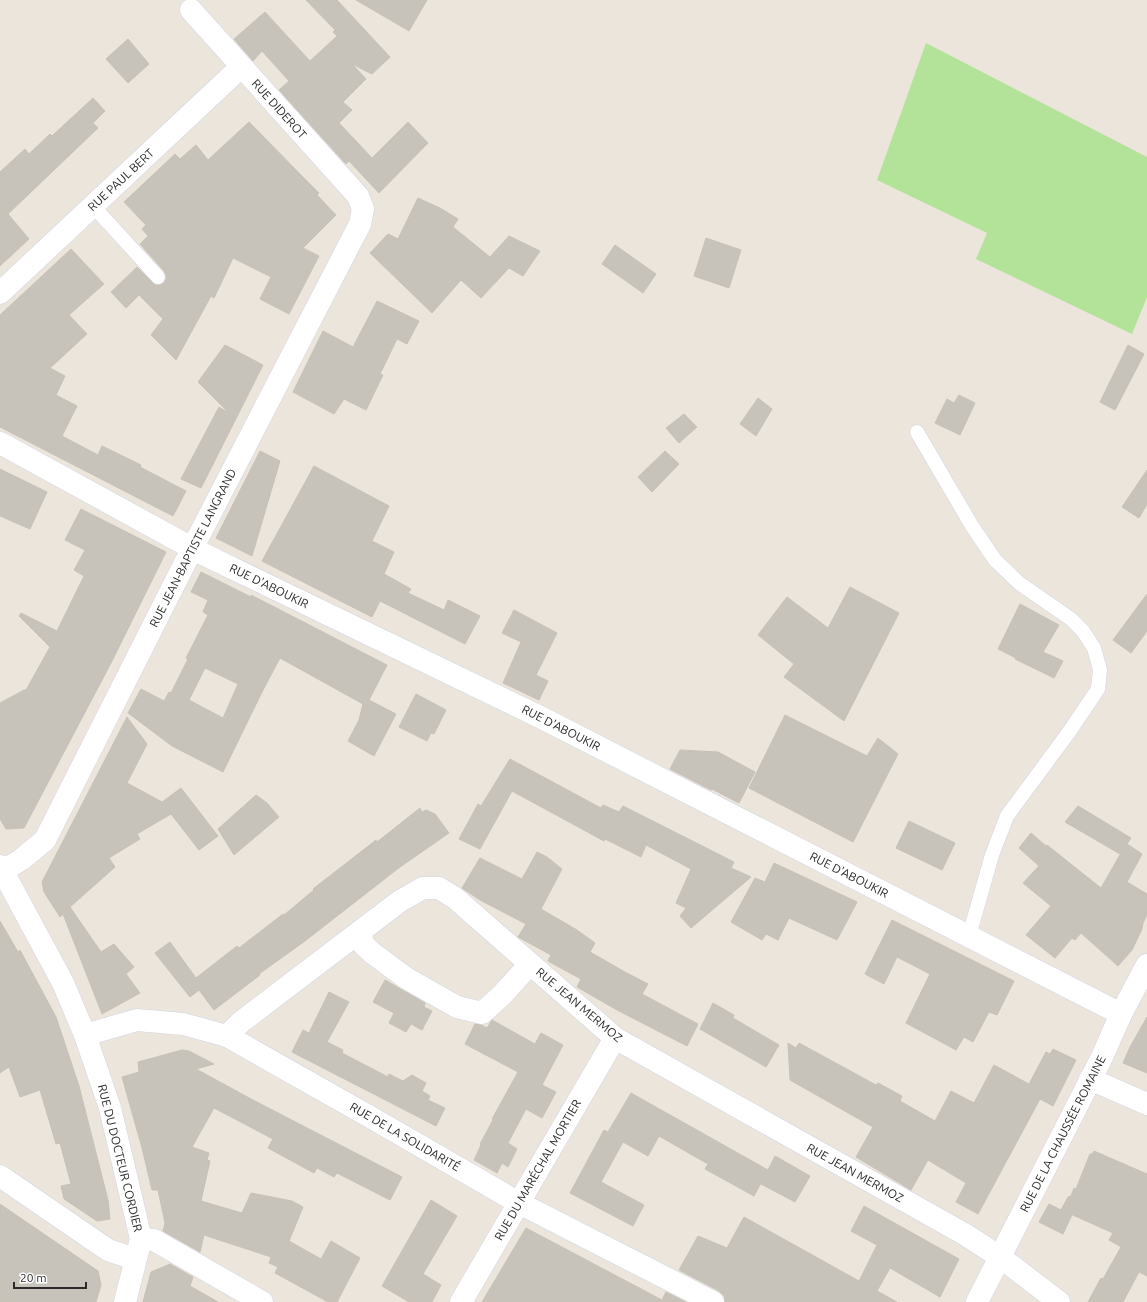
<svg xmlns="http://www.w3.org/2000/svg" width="1147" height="1302" font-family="Ubuntu,sans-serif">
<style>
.green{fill:#b2e398}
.building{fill:#c7c3bb;stroke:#c8c1b6;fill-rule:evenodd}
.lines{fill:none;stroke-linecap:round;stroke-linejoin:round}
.lane-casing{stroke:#d1d5e3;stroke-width:15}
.street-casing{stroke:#d1d5e3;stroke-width:23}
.secondary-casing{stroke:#d1d5e3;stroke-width:23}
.lane{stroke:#fff;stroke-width:14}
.street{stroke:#fff;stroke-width:22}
.secondary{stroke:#fff;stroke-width:22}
.labels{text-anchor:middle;stroke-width:3;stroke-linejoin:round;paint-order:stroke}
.street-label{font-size:12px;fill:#2a2a2a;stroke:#fff}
</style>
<rect width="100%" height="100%" fill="#ece5dc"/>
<!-- green -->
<path class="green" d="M926,43L1147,157V297L1132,334L976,259L987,233L877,180Z"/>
<!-- building -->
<g class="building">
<path d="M306,0H337L390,57L372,74L352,64L366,79L343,102L352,110L339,123L372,158L408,122L428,143L379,193L349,161L346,164L279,90L289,81L262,51L253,61L234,39L265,12L310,61L337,36L333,32L335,30Z"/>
<path d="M356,0H427L409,31Z"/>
<path d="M128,39L149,64L128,83L106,59Z"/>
<path d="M93,98L105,111L93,123L98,128L8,214L29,239L0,266V172L25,149L29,154L50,134L52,136Z"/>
<path d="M249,122L301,175L319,193L317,195L336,215L303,248L319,256L289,314L260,299L271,277L233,258L214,298L211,296L176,360L151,335L163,319L139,295L126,308L111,292L137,267L155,285H160L164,283L166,279V275L164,271L140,244L148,236L142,229L146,225L124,202L175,154L180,159L196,145L208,160Z"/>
<path d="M418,198L440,208L458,219L453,227L490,257L509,236L540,251L523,276L509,268L481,298L461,280L432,313L370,253L388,234L398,239Z"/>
<path d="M706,238L741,250L729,288L694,276Z"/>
<path d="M615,245L656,274L643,293L602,264Z"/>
<path d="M71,249L104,284L69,315L87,334L50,368L65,376L56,395L77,406L62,436L98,455L102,446L141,465L140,467L186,491L173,516L0,427V315Z"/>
<path d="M377,301L419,321L407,344L397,339L380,374L383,375L366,410L344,399L334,414L293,392L323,331L353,347Z"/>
<path d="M225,345L263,365L201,488L181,479L219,407L229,413L198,382Z"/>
<path d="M1128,345L1144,354L1115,410L1100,402Z"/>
<path d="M959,395L975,403L960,435L935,423L947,399L954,403Z"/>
<path d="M758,398L772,409L756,436L740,424Z"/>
<path d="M684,414L697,427L679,443L666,428Z"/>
<path d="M260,451L280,461L252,556L216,538Z"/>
<path d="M665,451L679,464L652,492L638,477Z"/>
<path d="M314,466L389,506L372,541L394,552L384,574L411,589L408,593L444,610L448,600L480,616L465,644L380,601L372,617L262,561Z"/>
<path d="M0,469L47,492L30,529L0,516Z"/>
<path d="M1147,470V504L1139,518L1122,507Z"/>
<path d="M81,509L166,552L111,663L24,828L6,829L0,819V703L24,690H26L50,647L19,616L21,613L57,631L84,576L74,570L85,550L65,540Z"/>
<path d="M201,572L251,597V595L387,665L369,700L396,714L374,756L348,741L359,720L363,704L280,658L262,692L223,772L172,746L128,713L141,689L164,701L169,692L171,693L188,659L186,658L208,615L203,612L208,600L191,592ZM205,668L238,684L223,718L189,700Z"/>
<path d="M850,587L899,613L844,721L784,677L794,664L758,635L787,597L828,628Z"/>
<path d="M1147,594V631L1131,653L1113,640Z"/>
<path d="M1020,604L1059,625L1043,652L1063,661L1054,678L1015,659L1016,658L998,649Z"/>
<path d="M514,610L557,633L536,675L548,681L539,700L503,683L521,642L502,633Z"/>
<path d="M416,694L446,710L434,734L431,733L427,741L399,727Z"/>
<path d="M785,715L867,756L878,738L898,754L853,842L749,788Z"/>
<path d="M127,717L147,744L127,783L162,802L181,788L218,836L199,850L171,814L137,834L140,839L109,858L115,867L70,907L101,952L114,944L134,967L126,974L140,993L102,1014L63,914L60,917L44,892L42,882Z"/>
<path d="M680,750L718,752L755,772L739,803L712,789L711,790L670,769Z"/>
<path d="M510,759L601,808L603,805L619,812L623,806L734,862L731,868L751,877L691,928L680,916L686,908L676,903L691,869L646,845L641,857L605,839L604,841L512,791L480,849L459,839L478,804L481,806Z"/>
<path d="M256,795L267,803L279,817L234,855L218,829Z"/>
<path d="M1078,806L1131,838L1127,844L1142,854L1127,882L1147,894V915L1143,923L1142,929L1132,950L1118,966L1081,933L1075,940L1072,938L1055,958L1026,935L1051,906L1023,883L1039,866L1019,848L1031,833L1046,846L1047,845L1101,888L1121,853L1120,854L1065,822Z"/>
<path d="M420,808L422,812L426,810L435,814L449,833L400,867L305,941L259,974L260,975L214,1010L199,990L190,997L155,953L170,942L196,978L237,946L239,948L283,914L284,915L314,890L313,889L376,840L377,842Z"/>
<path d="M909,821L955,843L942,870L896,848Z"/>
<path d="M537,852L547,857L562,869L541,909L577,930L595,943L590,952L625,972L648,984L642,994L698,1024L687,1046L617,1010L577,987L581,979L548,961L551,955L518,937L526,924L480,900L462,888L480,858L522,879Z"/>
<path d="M774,863L857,902L837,940L789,918L778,940L766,934L762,940L731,922L755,878L765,882Z"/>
<path d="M892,920L1014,981L997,1015L989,1012L973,1042L964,1037L956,1050L906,1023L930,974L897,957L884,984L865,974Z"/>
<path d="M0,921L18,952L20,950L56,1017L79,1086L108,1200L110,1219L97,1221L64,1199L61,1186L71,1184L60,1143L56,1144L40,1090L20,1097L9,1067L0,1073Z"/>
<path d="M385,980L425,1003L424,1007L432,1011L422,1030L411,1024L406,1032L389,1023L394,1013L373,1002Z"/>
<path d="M329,992L349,1002L327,1042L343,1050L342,1053L388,1077L389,1074L403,1081L412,1075L426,1083L422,1091L430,1096L428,1100L445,1108L436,1126L292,1052L303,1030L309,1033Z"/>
<path d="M713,1003L734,1015L733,1018L779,1045L766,1067L700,1029Z"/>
<path d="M1147,1017V1073L1123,1063L1130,1047Z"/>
<path d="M492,1020L535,1044L541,1033L563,1045L542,1085L556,1092L542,1118L526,1109L508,1143L517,1149L508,1167L502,1163L497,1173L474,1160L481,1145L480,1144L493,1120L492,1119L518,1072L465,1044L475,1024L481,1025L487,1028Z"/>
<path d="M788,1043L796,1048L799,1043L876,1085L878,1083L902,1096L900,1101L935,1121L951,1091L974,1103L994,1065L1029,1084L1046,1052L1050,1054L1053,1049L1076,1060L1053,1106L1040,1099L978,1214L956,1202L966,1183L928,1160L911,1190L856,1157L873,1127L790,1080Z"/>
<path d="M182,1050L189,1051L214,1064L196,1069L253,1100L402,1177L390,1200L337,1173L334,1177L317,1168L314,1173L268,1148L273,1139L214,1108L192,1147L209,1153L207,1160L210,1161L201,1201L242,1213L251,1193L292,1201L303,1207L289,1241L321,1259L331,1241L360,1258L337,1302H328L275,1273L278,1267L269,1263L271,1257L204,1235L200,1252L163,1231L165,1223L158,1190H152L142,1148L122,1077L139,1072L138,1062Z"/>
<path d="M631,1093L768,1170L754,1196L705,1169L708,1164L659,1136L648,1156L623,1142L601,1182L644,1205L633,1226L570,1193L604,1130L608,1132Z"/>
<path d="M1094,1151L1147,1174V1276L1139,1272L1123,1302H1088L1101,1278L1103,1279L1121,1247L1109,1240L1113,1233L1064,1211L1072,1215L1063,1234L1039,1222L1049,1204L1061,1210L1068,1197L1071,1196L1074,1188L1076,1189L1090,1154H1092Z"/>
<path d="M775,1156L810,1176L795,1202L761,1184Z"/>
<path d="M431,1200L457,1216L423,1274L441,1285L432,1302H409L382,1286Z"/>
<path d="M0,1204L98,1271L101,1285L96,1302H0Z"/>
<path d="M864,1206L959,1259L940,1297L890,1268L877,1291L897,1302H725L724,1296L719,1291L679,1270L698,1236L727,1248L744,1217L859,1281L877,1245L851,1231Z"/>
<path d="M526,1228L662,1300L666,1292L686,1302H482Z"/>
<path d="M170,1264L193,1277L190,1286L218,1302H143L151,1272Z"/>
</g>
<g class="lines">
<!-- lane casing -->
<g class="lane-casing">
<g id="lane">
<path d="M93,206L158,277"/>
<path d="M917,432L972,526L995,560L1019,583L1071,619L1083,631L1094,648L1100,670L1098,689L1069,732L1007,816L992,855L969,936"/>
</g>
</g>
<!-- street casing -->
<g class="street-casing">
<g id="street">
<path d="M0,293L241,67"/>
<path d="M0,443L201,553L544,719L1121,1014"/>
<path d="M3,871L22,859L45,840L192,549L360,224L363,209L358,196L191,10"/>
<path d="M360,933L363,944L371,952L406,978L457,1007L482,1013L501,996L530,964"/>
<path d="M85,1035L137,1020L183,1024L227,1036L365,1114L519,1203L713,1302"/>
<path d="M227,1036L241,1022L400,901L423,888H439L455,898L615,1038L966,1235L1000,1257L1059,1302"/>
<path d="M1090,1079L1147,1104"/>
<path d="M0,1176L108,1250L135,1259"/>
<path d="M141,1239L154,1240L262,1302"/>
<path d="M461,1302L615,1038"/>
</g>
</g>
<!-- secondary casing -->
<g class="secondary-casing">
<g id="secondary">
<path d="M0,866L63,983L85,1035L110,1108L141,1239L125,1302"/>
<path d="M977,1302L1102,1057L1121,1014L1147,965"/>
</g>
</g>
<!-- lane -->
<use href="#lane" class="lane"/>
<!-- street -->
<use href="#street" class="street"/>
<!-- secondary -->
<use href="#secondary" class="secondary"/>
</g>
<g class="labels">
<!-- street labels -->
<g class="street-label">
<text transform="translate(279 109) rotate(48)" y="4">RUE DIDEROT</text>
<text transform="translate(121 180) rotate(-43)" y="4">RUE PAUL BERT</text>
<text transform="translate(193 548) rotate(-63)" y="4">RUE JEAN-BAPTISTE LANGRAND</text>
<text transform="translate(269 586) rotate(26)" y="4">RUE D'ABOUKIR</text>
<text transform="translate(561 728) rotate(27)" y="4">RUE D'ABOUKIR</text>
<text transform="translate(849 875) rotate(27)" y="4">RUE D'ABOUKIR</text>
<text transform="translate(579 1005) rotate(40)" y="4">RUE JEAN MERMOZ</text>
<text transform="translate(1063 1134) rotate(-63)" y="4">RUE DE LA CHAUSSÉE ROMAINE</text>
<text transform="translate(405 1137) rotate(30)" y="4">RUE DE LA SOLIDARITÉ</text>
<text transform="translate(120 1158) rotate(76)" y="4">RUE DU DOCTEUR CORDIER</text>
<text transform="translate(538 1170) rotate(-60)" y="4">RUE DU MARÉCHAL MORTIER</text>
<text transform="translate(855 1173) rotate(29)" y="4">RUE JEAN MERMOZ</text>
</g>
</g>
<!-- scale -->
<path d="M14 1282v6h72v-6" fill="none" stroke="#2a2a2a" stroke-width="2"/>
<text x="20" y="1282" font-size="12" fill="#2a2a2a" stroke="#ffffff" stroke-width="3" paint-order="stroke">20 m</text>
</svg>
